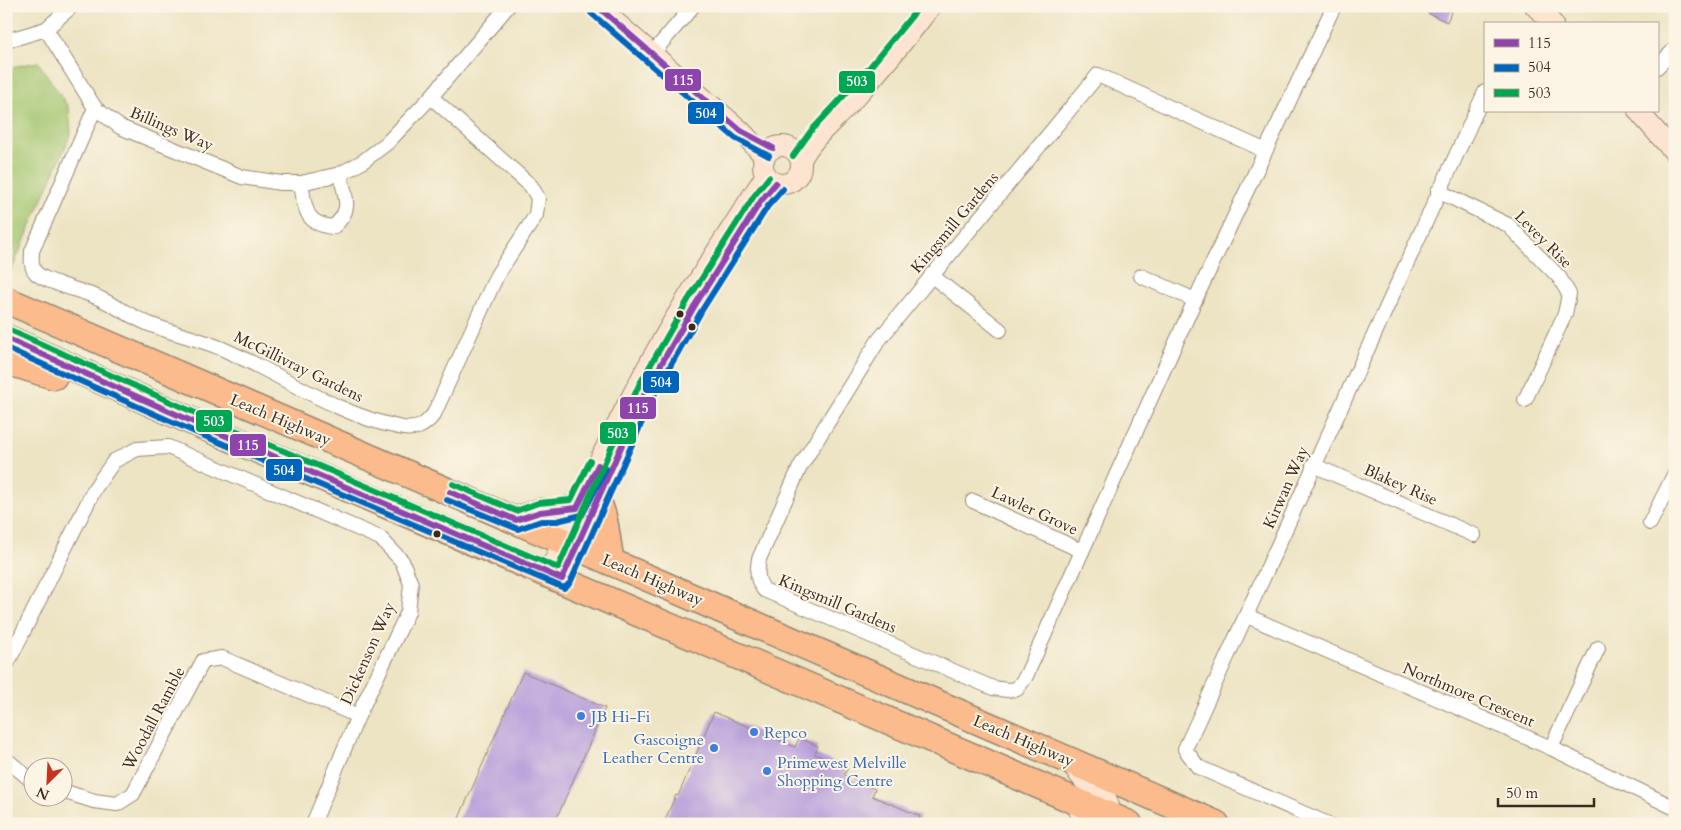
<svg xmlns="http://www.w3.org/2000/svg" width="1681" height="830" font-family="Cardo,serif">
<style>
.green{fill:#a1c46d;stroke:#6e7746}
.building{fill:#b197da}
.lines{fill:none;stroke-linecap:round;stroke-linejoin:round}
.street-casing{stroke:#948771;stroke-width:16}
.secondary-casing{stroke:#948771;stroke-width:22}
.highway-casing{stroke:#948771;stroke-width:29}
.street{stroke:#fff;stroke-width:14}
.secondary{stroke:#fde4d1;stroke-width:20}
.highway{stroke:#fbbb8c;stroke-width:26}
.bus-1-casing{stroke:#fcf5e5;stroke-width:10}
.bus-2-casing{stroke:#fcf5e5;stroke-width:10}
.bus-3-casing{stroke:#fcf5e5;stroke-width:10}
.bus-1{stroke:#8e44ad;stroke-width:6}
.bus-2{stroke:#0065bd;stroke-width:6}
.bus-3{stroke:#00a651;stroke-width:6}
.bus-dot{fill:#3b2a1e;stroke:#fcf5e5;stroke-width:2}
.shop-dot{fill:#3f7fe0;stroke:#fcf5e5;stroke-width:2}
.labels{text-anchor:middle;stroke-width:4;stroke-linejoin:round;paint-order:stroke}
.street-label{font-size:16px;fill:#3b2a1e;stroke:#fcf5e5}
.shop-label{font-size:16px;fill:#366cbe;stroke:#fcf5e5;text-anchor:start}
.line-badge{stroke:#fcf5e5;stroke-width:2}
.badge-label{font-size:14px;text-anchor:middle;font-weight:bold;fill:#fff}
</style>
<rect width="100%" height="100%" fill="#fcf5e5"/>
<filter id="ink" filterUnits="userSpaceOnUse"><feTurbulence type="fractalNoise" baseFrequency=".02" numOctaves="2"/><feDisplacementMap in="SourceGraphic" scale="10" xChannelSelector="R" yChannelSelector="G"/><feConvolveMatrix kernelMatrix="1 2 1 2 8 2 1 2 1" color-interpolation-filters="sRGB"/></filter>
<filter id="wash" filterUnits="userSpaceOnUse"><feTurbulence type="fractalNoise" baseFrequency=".0096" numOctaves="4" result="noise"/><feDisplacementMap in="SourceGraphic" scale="20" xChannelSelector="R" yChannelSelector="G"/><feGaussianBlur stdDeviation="1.12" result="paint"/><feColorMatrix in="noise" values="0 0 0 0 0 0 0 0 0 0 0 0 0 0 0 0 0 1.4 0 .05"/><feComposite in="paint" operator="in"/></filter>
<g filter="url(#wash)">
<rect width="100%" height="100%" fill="#ede4c4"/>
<!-- green -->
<path class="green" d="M38,62L69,108L71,134L11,271L6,269V68Z"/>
<g id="blocks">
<!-- building -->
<g class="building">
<path d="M1431,6H1454L1447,22L1428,13Z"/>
<path d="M523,672L605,708L554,824H474L459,818Z"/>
<path d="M714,712L795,747L799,738L818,746L815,754L848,768L844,775L875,789L872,796L920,816L917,824H663L676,795L678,796Z"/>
</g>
</g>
</g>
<g filter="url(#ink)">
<use href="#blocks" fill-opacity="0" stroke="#948771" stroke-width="1"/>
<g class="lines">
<!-- street casing -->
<g class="street-casing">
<g id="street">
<path d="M46,29L95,108L120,127L242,177L281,183H301L340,174L362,162L387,143L431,97L508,6"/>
<path d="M6,41L46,29L72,6"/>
<path d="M652,54L693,6"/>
<path d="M1657,67L1675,49"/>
<path d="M95,108L32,251C32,258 30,267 36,273C45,282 83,291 99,298C116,306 132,317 149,324C174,334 201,339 225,350C282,375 336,414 398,427C415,431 424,427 434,414L497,275L536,215L538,198L531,186L431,97"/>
<path d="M1264,150L1098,75L878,341L800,467L759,559C757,572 756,579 764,590L993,688L1007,690L1017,689L1026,676L1195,300L1334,6"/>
<path d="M301,183C305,207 304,224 333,227C354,210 345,196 340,174"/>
<path d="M1438,191L1508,225L1559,277L1569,294L1565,314L1525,400"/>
<path d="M931,275L1000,330"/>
<path d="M1141,276L1195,300"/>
<path d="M1313,465L1474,535"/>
<path d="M973,501L1082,551"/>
<path d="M1650,523L1675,473"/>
<path d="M1247,616L1551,748L1675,808"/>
<path d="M6,666L95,488L114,461L137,449L168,447L380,538L402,561L411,584L408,612L358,716L313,824"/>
<path d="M1551,748L1598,648"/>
<path d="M6,759L32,781"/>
<path d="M62,791L94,801L117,804L133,794L203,661L222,658L358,716"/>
<path d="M1328,824L1198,767L1185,749L1485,92"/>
</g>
</g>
<!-- secondary casing -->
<g class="secondary-casing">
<g id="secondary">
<path d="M597,6L741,131L765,157"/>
<path d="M1535,6L1553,24"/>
<path d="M1638,111L1675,153"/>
<circle cx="782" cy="165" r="19"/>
<path d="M801,160C813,136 834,121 851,102C879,71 906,39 931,6"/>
<path d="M549,573C588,481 632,388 685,302C711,259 739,217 766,175"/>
<path d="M562,579L600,492"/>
<path d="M1073,765C1076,770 1080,777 1085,781C1103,795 1114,798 1108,824"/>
<path d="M1077,801L1083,824"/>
</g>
</g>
<!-- highway casing -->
<g class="highway-casing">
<g id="highway">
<path d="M6,300L1216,824"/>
<path d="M6,338L198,424L1129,824"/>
<path d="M6,361L54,376"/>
<path d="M597,500C607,521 606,539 611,562"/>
<path d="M516,520L540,512H556L577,508"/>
</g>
</g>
<!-- street -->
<use href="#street" class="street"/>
<!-- secondary -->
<use href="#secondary" class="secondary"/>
<!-- highway -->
<use href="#highway" class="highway"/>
<!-- bus-1 casing -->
<g class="bus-1-casing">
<g id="bus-1">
<path d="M597,6L741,131L773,148"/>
<path d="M6,338L198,424L562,579L647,389L695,305L761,201L776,183"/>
<path d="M450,492L516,520L540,512L577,508L598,465"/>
</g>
</g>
<!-- bus-2 casing -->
<g class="bus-2-casing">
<g id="bus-2">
<path d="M591,13L735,138L769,156"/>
<path d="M6,348L195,432L564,588L570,583L655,393L702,310L768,206L783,189"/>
<path d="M447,500L518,529L541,521H557L582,515L606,469"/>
</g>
</g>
<!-- bus-3 casing -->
<g class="bus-3-casing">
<g id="bus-3">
<path d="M793,156L811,131L865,73L920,6"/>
<path d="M10,330L202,416L558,568L639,385L688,300L754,196L769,177"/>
<path d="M453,484L516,511L538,503L571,500L590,461"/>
</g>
</g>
<!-- bus-1 -->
<use href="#bus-1" class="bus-1"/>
<!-- bus-2 -->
<use href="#bus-2" class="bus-2"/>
<!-- bus-3 -->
<use href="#bus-3" class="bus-3"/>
</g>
</g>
<!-- markers -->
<g class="bus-dot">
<circle cx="680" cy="314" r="4.5"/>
<circle cx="692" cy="327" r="4.5"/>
<circle cx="437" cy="534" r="4.5"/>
</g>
<g class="shop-dot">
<circle cx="581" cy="716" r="5"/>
<circle cx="754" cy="732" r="5"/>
<circle cx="714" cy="748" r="5"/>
<circle cx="767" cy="771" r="5"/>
</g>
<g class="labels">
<!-- street labels -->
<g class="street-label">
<text transform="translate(172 128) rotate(23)" y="6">Billings Way</text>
<text transform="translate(954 222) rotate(-50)" y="6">Kingsmill Gardens</text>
<text transform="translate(1544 239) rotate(45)" y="6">Levey Rise</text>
<text transform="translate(299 366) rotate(26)" y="6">McGillivray Gardens</text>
<text transform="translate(281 419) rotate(23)" y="6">Leach Highway</text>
<text transform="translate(1401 484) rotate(24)" y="6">Blakey Rise</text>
<text transform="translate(1285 487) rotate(-66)" y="6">Kirwan Way</text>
<text transform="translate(1035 510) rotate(25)" y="6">Lawler Grove</text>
<text transform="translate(653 579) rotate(23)" y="6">Leach Highway</text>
<text transform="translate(838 603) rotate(23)" y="6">Kingsmill Gardens</text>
<text transform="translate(367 653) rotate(-66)" y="6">Dickenson Way</text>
<text transform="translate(1469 694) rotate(23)" y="6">Northmore Crescent</text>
<text transform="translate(153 718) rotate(-62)" y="6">Woodall Ramble</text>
<text transform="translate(1024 740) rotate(23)" y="6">Leach Highway</text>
</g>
<!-- shop labels -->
<g class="shop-label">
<text x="591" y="722">JB Hi-Fi</text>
<text x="764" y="738">Repco</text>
<text x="704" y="745" text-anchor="end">Gascoigne<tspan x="704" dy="18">Leather Centre</tspan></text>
<text x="777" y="768">Primewest Melville<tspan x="777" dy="18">Shopping Centre</tspan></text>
</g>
</g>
<g class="line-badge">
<rect x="664" y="68" width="38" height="24" rx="5" fill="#8e44ad"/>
<rect x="838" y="70" width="38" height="24" rx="5" fill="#00a651"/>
<rect x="687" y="101" width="38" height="24" rx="5" fill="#0065bd"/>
<rect x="642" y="370" width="38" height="24" rx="5" fill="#0065bd"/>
<rect x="619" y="396" width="38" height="24" rx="5" fill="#8e44ad"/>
<rect x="195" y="409" width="38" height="24" rx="5" fill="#00a651"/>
<rect x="599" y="421" width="38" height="24" rx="5" fill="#00a651"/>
<rect x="229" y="433" width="38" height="24" rx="5" fill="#8e44ad"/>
<rect x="265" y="458" width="38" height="24" rx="5" fill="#0065bd"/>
</g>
<g class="badge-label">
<text x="683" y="85">115</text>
<text x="857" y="86">503</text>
<text x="706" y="118">504</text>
<text x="661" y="387">504</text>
<text x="638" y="413">115</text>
<text x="214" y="426">503</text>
<text x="618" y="438">503</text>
<text x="248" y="450">115</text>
<text x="284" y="475">504</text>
</g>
<!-- margin -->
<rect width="1681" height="830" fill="none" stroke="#fcf5e5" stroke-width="25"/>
<!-- legend -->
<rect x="1484" y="22" width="175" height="90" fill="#fcf5e5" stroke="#afa495"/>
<rect x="1494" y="39" width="25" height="8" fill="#8e44ad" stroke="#afa495"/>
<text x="1528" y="48" font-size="15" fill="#3b2a1e">115</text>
<rect x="1494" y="64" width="25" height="8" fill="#0065bd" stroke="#afa495"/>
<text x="1528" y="72" font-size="15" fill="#3b2a1e">504</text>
<rect x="1494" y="89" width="25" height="8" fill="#00a651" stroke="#afa495"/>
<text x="1528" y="98" font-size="15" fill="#3b2a1e">503</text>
<!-- north arrow -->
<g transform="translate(48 782) rotate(204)"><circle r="24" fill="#fcf5e5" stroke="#afa495"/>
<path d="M0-4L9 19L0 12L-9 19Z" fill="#c8321e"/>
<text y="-8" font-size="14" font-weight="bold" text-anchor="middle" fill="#3b2a1e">N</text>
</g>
<!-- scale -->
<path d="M1498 798v8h96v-8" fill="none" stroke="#3b2a1e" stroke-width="2.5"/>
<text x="1506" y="798" font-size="15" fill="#3b2a1e" stroke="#fcf5e5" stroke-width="4" paint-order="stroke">50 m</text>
</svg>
